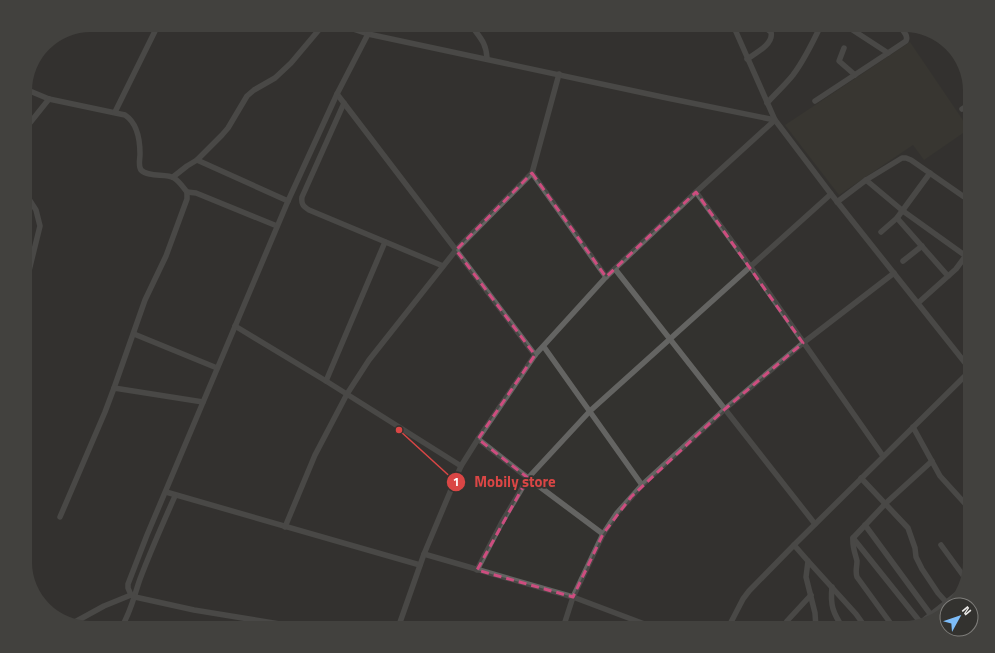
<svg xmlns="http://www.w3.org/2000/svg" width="995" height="653" font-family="'Titillium Web',sans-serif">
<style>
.built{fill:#3e3c33}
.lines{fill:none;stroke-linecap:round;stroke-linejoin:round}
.minor{stroke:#646462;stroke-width:5.5}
.marked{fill:none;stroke:#cd4d7f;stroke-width:3;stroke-dasharray:8 5;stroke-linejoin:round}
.leader{fill:none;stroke:#da4645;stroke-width:1.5}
.callout-dot{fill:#da4645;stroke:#33322f;stroke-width:1.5}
.mark-label{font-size:12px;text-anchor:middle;font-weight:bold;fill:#fff}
.callout-label{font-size:15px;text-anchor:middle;font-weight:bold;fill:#da4645;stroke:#33322f;stroke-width:3.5;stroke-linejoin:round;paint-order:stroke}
</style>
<rect width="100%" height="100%" fill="#33322f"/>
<!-- built -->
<path class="built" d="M910,42L969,129L924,160L913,145L839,195L785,125Z"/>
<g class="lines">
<!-- minor -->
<g class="minor">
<path d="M341,25L368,34L667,98L775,120L831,194L970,369"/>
<path d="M471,25C480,38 486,42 487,58"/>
<path d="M844,48L839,61L855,75"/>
<path d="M888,53L906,41C909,35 902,30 898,25"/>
<path d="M747,59C756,53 774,44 771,32L763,26"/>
<path d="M25,89L49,99L125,115C137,123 140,140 140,154C140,159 138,166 141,170C149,178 166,173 174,178C179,181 183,187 187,192V199L166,256L145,300L114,388"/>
<path d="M337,94L456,250L535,355"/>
<path d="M815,101L888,53L845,25"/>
<path d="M344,103L302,197C301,204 303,206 309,210L443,266"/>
<path d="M767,103C776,93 785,85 793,75C805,59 813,42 821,25"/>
<path d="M962,109L970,104"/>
<path d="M115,112L158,25"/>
<path d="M25,129L49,99"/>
<path d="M968,153L970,152"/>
<path d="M197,160L288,201"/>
<path d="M532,173L606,277"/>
<path d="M173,177L187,166L197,160L222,135L228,128L247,96L254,90L275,78L291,63L323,25"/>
<path d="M866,180L903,211L970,259"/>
<path d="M187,192L196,193L277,226"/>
<path d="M696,192L750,266L883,456"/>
<path d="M25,193L36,210L40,226L25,287"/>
<path d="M837,202L866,180L902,158H906L911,160L970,201"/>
<path d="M897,218L948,276"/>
<path d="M881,232L897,218L930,173"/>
<path d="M903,261L922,246"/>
<path d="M615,269L815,524"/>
<path d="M918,303L956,269L970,250"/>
<path d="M235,326L326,381L461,466"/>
<path d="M134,334L217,368"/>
<path d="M544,347L642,485"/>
<path d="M326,381L385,242"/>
<path d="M913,427L940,476L970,509"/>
<path d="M478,439L528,478L603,534"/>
<path d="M861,478L908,528L915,548L916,557L922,569L938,593L947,603"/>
<path d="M166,492L420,565"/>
<path d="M60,517L105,412L114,388L203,402"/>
<path d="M865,525L931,615"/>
<path d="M285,527L315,455L347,394L369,360L456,250L532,173L559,74"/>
<path d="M853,538L921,623"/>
<path d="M794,545L808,561L806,577L815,613L816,628"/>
<path d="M941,545L965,578"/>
<path d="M424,554L573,597L655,628"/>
<path d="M808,561L856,614L866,628"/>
<path d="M477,570L502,522L528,478L590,411L831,194"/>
<path d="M832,587C830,605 833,613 843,628"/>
<path d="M73,623L104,606L131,595"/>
<path d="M919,624L961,591"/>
<path d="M121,628C131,612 134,596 140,579C151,550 163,523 175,496"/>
<path d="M304,628L194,610L135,597L131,595L128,588V584L147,535L288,201L337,94L368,34"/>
<path d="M398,628L424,554L461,466L478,439L535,355L606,277L696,192L775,120L733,25"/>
<path d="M563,628L573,597L603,534L617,513L642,485L725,409L803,343L894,273"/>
<path d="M728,628L743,599L749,591L794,545L970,371"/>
<path d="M783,628L787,621L811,595"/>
<path d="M894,628L857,577C855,571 857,567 857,561C855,553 852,546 853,538L886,503L932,461"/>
</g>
</g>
<!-- marked area -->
<path d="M0 0H995V653H0ZM532,173L606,277L696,192L803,343L725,409L631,497L603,534L573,597L477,570L528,478L478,439L535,355L456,250Z" fill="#33322f" fill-opacity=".55" fill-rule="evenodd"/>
<path class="marked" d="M532,173L606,277L696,192L803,343L725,409L631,497L603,534L573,597L477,570L528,478L478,439L535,355L456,250Z"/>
<!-- crop -->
<path d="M0 0H995V653H0ZM91 32H904A59 59 0 0 1 963 91V562A59 59 0 0 1 904 621H91A59 59 0 0 1 32 562V91A59 59 0 0 1 91 32Z" fill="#42413e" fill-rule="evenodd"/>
<!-- callouts -->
<path class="leader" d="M399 430L456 482"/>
<g class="callout-dot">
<circle cx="399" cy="430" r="4"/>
<circle cx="456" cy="482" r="10"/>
</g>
<g class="mark-label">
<text x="456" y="486">1</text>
</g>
<g class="callout-label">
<text x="515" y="487">Mobily store</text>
</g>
<!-- north arrow -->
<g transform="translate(959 617) rotate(50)"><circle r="19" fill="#33322f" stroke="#7e7d7a"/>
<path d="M0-3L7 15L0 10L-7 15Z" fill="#7ebdf9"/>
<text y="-6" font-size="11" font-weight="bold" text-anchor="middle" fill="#eeedeb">N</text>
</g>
</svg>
